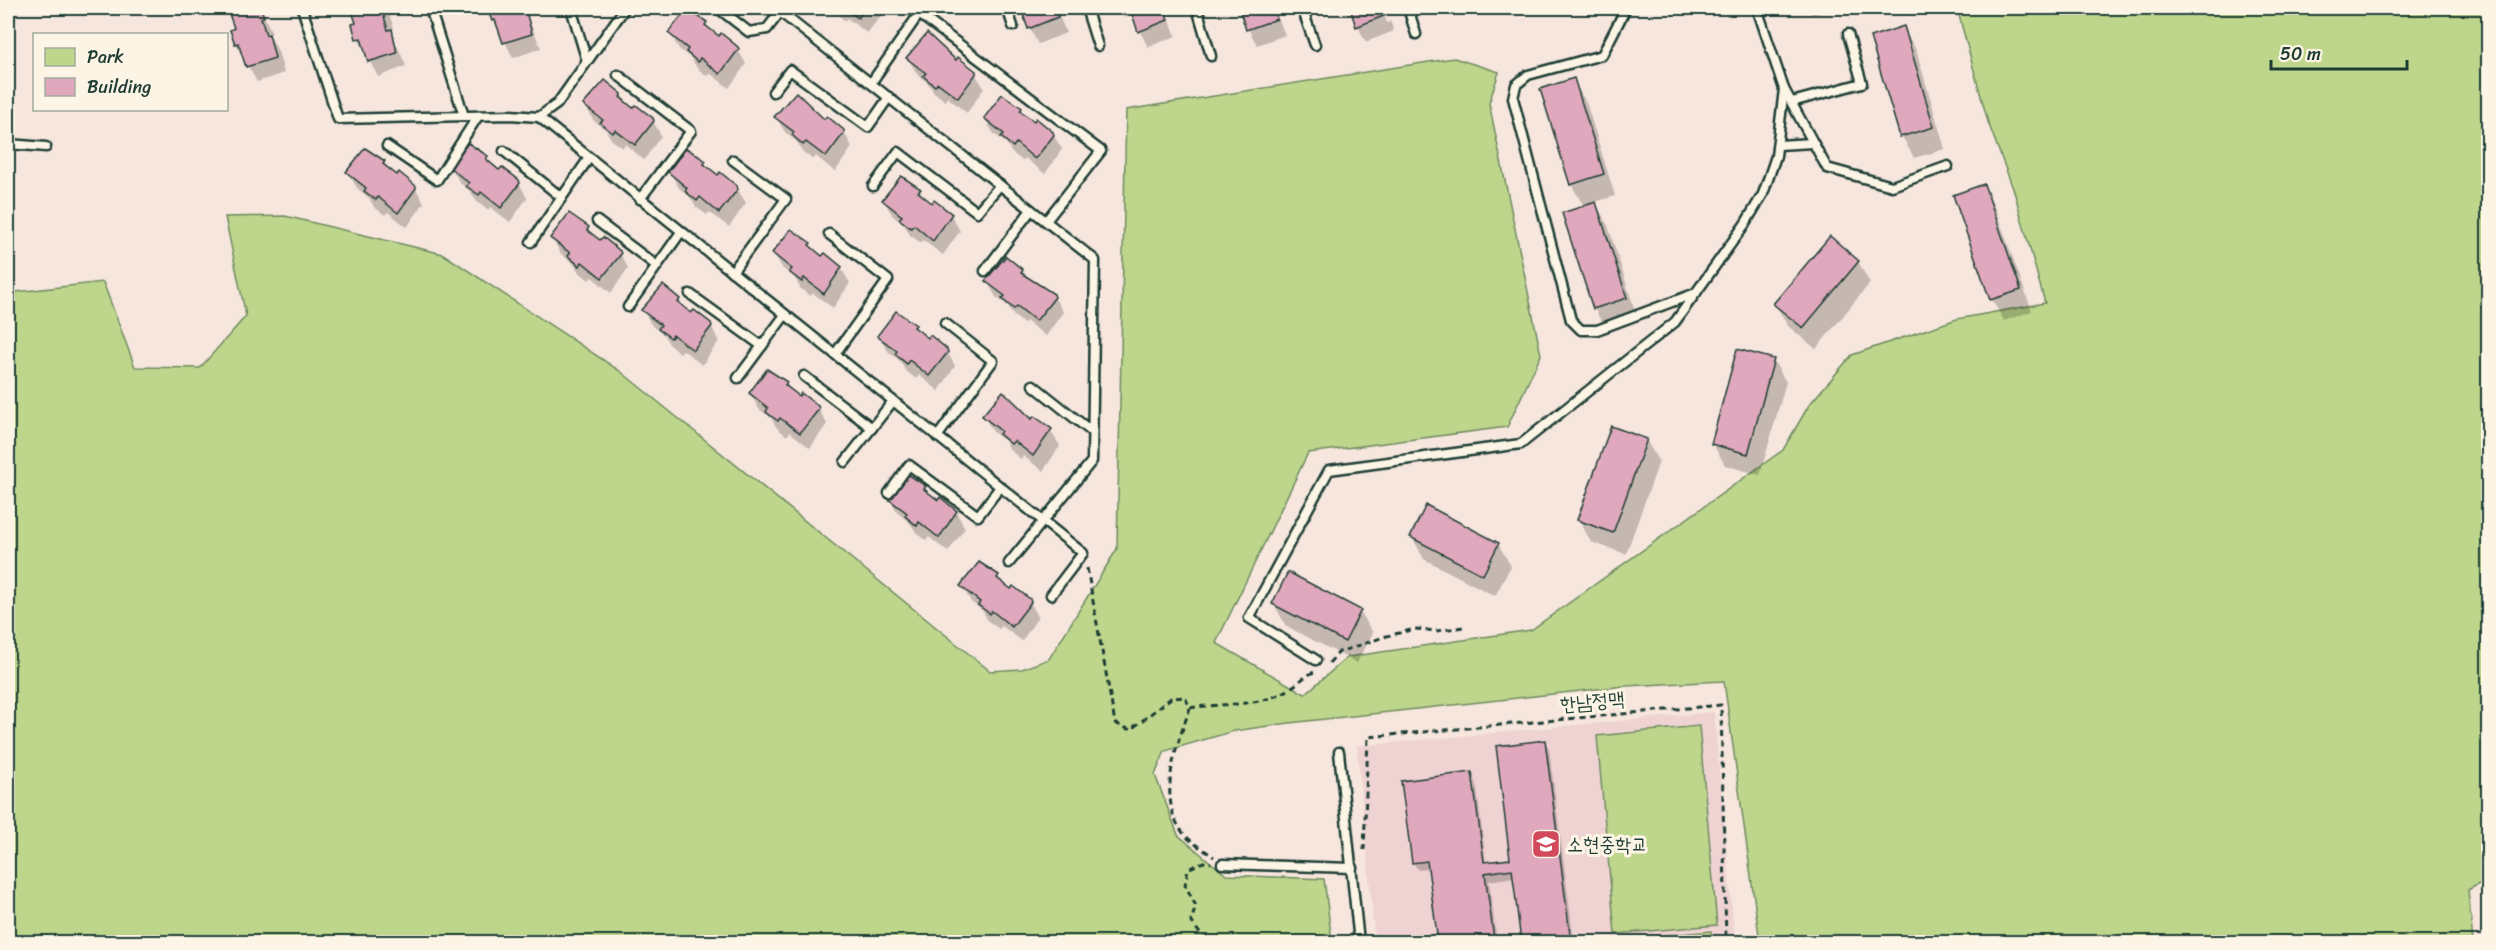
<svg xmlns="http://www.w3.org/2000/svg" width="2496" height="950" font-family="Sriracha,'Poor Story',sans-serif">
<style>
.built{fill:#efd3d3}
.green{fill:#bed68c;stroke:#6e8a60;stroke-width:1.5}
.shadow{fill:#0003}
.building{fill:#dfa8bd;stroke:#1f3d34;stroke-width:1.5}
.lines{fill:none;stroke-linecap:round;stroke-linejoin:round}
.lane-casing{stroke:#1f3d34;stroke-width:13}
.path{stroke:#1f3d34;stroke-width:3;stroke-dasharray:6 4.5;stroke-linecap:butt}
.lane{stroke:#fcf5e5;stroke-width:8}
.labels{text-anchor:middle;stroke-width:6;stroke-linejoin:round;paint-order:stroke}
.street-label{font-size:20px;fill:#1f3d34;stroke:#fcf5e5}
.poi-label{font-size:20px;fill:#1f3d34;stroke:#fcf5e5;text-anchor:start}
</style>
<rect width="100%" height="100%" fill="#f6e6dd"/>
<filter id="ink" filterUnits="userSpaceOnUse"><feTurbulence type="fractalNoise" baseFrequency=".0167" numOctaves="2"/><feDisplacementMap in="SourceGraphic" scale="12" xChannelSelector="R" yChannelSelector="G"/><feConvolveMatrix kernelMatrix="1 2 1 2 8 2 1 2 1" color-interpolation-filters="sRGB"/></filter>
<g filter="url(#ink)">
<!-- built -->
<path class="built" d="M1714,712L1735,942H1375L1357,746Z"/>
<!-- green -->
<g class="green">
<path d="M1957,8H2488V879L2468,890L2473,942H1760L1724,681L1625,686L1289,723L1234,731L1165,751L1155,775L1178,835L1226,875L1324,879L1332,942H8V293L103,282L135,367L200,368L246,316L225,217L285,216L443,254L620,371L990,671L1022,669L1049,659L1117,549L1126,110L1454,58L1499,72L1489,103L1541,355L1507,427L1308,453L1216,643L1305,694L1348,657L1531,630L1783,450L1809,405L1852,355L1957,319L2045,303L2014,191L1988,122Z"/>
<path d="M1699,726L1717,925L1615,934L1597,736Z"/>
<path d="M1711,931L1712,942H1640V938Z"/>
</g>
<!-- shadow -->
<g class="shadow">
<path d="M229,8H260L272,33L269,34L278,51L284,73L257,82L236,44V29Z"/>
<path d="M352,8H387L394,28L391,31L406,66L378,77L358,38V24Z"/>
<path d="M489,8H528L526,13L541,48L513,58Z"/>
<path d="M831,8H883L885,11L867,33L847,18L845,21Z"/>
<path d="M1019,8H1056L1066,33L1038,44Z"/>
<path d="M1128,8H1165L1176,36L1148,47Z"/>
<path d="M1237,8H1274L1285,35L1257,45Z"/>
<path d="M1348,8H1382L1387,23L1390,22L1385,8L1394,31L1366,42Z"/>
<path d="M1808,8H1835L1813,15Z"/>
<path d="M706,24L711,32L737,48L746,64L729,88L710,73L707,76L697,68L691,58L679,49L670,33Z"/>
<path d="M1903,28L1916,50L1945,149L1914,158L1902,136Z"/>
<path d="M925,36L943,48L948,56L974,72L984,88L967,113L947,97L945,101L934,92L928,83L917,74L908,58Z"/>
<path d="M1573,80L1586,102L1615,196L1595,202L1608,226L1638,320L1606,330L1594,308L1585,208L1571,184Z"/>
<path d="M602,83L621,95L634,110L652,119L661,136L644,160L625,144L622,148L611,139L606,130L594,121L585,105Z"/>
<path d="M795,96L812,107L816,115L843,131L852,147L835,172L816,156L813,160L802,151L797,142L785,132L776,117Z"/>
<path d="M1021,109L1026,117L1052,133L1062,149L1045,174L1025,158L1023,161L1012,153L1006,143L994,134L985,119Z"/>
<path d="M687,150L705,163L710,171L736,187L746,203L729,227L709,212L707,215L696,207L690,197L679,188L670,172Z"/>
<path d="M487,157L492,166L518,181L527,198L510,222L490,207L488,210L477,202L471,192L460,183L451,167Z"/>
<path d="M384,162L389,171L415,187L424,203L407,227L388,212L385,215L374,207L369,198L357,188L348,172Z"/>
<path d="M901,178L920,190L925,199L951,215L960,231L943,255L923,240L921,243L910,235L905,226L893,216L884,201Z"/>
<path d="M1983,186L1995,208L2032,311L2004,321L1992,300L1955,196Z"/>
<path d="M588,228L593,236L619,252L628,268L611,293L592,277L589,280L579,272L573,263L561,254L552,238Z"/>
<path d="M810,244L815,252L841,268L850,283L833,308L813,293L811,296L800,288L795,278L783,269L774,254Z"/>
<path d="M1005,260L1022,271L1036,286L1038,283L1053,295L1063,312L1046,336L1026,321L1024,324L1013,315L1008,306L996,297L987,281Z"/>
<path d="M1858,262L1870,283L1816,349L1788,326L1775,304Z"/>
<path d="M660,288L679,300L692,315L710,324L719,341L702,365L683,350L680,353L669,344L664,335L652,326L643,310Z"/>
<path d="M915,326L920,334L946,350L955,366L939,391L919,375L916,379L905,370L900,361L888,351L879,336Z"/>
<path d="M1773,360L1786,382L1760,475L1725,465L1713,444Z"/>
<path d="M769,372L786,383L791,392L817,407L827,424L810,448L790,432L787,436L777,428L771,418L759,409L750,393Z"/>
<path d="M1002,395L1019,406L1024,414L1050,430L1060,446L1043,471L1023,456L1021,459L1010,450L1005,441L993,432L984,416Z"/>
<path d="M1646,440L1659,462L1626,554L1591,542L1579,520Z"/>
<path d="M909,475L925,487L930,496L956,512L965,528L948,552L929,537L926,540L916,532L910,523L898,513L889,498Z"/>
<path d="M1412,537L1498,544L1511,566L1495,596L1424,559Z"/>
<path d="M998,576L1003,585L1029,600L1038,617L1022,641L1002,626L999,629L988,621L983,611L971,602L962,586Z"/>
<path d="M1274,604L1360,611L1373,633L1357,663L1286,626Z"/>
<path d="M1545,741L1549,749L1574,942H1522L1514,877L1489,881L1497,942H1439L1430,869L1418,870L1413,862L1471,774L1476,782L1486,863L1512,860Z"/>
</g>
<!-- building -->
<g class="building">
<path d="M227,8H261L264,17L261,18L266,35L269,34L275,58L246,67L238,43L235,44L230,30L234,28Z"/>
<path d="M351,8H385L386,12L383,13L388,30L392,29L397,53L368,62L361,38L356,39L352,24L356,23Z"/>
<path d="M487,8H522L523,12L526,11L532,34L503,43L495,20L492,21Z"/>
<path d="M844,8H866L858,18Z"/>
<path d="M1021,8H1055L1058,17L1028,29Z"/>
<path d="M1126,8H1164L1168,20L1138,32L1130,8Z"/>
<path d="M1239,8H1273L1277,19L1246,30Z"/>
<path d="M1350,8H1383L1386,15L1356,27Z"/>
<path d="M687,9L707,22L705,25L719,36L721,33L738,47L739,49L720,74L700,58L698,62L686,52L688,49L668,33Z"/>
<path d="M1904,26L1934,127L1900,137L1870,37Z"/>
<path d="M927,33L956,60L958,57L976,71V74L958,98L938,83L935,86L923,76L926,73L906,58Z"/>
<path d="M1574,78L1604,174L1570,185L1540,89Z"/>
<path d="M605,80L622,94L620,97L633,108L636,105L653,118L654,121L635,145L615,130L613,133L600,123L603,120L583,105Z"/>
<path d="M796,92L824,119L827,116L844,130V133L826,157L806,142L803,145L792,135L794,132L774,117Z"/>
<path d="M1002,94L1022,108L1020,111L1034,121L1036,118L1053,132L1054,135L1035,159L1016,143L1013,147L1001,137L1004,134L984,118Z"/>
<path d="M468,143L488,156L486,159L499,170L502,167L519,180L520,183L501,208L481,192L479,195L466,186L469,183L449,167Z"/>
<path d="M365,148L385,161L383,164L397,175L399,172L416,186V188L398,213L378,197L376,200L364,191L366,188L346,172Z"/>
<path d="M686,148L706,161L704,164L718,175L720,172L737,186L738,189L719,213L700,197L697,201L685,191L687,188L668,172Z"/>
<path d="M901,176L921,189L918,192L932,203L934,200L952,214L933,241L914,225L911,228L899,219L902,216L882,200Z"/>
<path d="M1984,184L2021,290L1990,300L1953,195Z"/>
<path d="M1596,202L1627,298L1593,309L1562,213Z"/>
<path d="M569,213L589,227L587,230L600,240L603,237L620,251L621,254L602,278L582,262L580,266L568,256L570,253L550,238Z"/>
<path d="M791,229L811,243L809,245L822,256L825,253L842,267L824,294L804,278L802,282L789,272L792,269L772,253Z"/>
<path d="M1830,236L1859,261L1803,328L1773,304Z"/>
<path d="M1006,256L1023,270L1021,273L1054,294L1055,297L1036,321L1017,306L1014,309L1002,299L1005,296L985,281Z"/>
<path d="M663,285L680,299L678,302L691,313L694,310L711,323L712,326L693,350L673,335L671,338L658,329L661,325L641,310Z"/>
<path d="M896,311L916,325L914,327L928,338L930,335L947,349L948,352L929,376L909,360L907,364L895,354L897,351L877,336Z"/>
<path d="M1737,349L1774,359L1748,454L1711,444Z"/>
<path d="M767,369L787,382L785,385L799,396L801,393L818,406L819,409L800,433L780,418L778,421L766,412L768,408L749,393Z"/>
<path d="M1003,391L1032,419L1034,416L1052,429L1033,456L1014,441L1011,444L999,434L1001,431L982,416Z"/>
<path d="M1611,426L1647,439L1613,533L1577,520Z"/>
<path d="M906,473L926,486L924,489L938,500L940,497L957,511L939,538L919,522L917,526L905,516L907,513L887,498Z"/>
<path d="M1426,505L1499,543L1483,575L1410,537Z"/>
<path d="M979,562L999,575L997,578L1011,589L1013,586L1030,599L1031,602L1012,627L992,611L990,614L978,605L980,602L960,586Z"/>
<path d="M1288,572L1361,610L1345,642L1272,604Z"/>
<path d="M1545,740L1571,942H1521L1512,869L1485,873L1494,940L1438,942L1427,861L1412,863L1401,781L1472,772L1484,862L1510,859L1496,746Z"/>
</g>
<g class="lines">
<!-- lane casing -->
<g class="lane-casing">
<g id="lane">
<path d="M302,8L338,119L510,115L539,117L557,104L625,8"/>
<path d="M430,8L464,116"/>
<path d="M571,8L587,61"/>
<path d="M718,8L749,32L767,29L780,12"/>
<path d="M775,8L1095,260L1092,461L1009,563"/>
<path d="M1007,8L1013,26"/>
<path d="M1086,8L1098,46"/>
<path d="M1197,8L1211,56"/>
<path d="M1302,8L1315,45"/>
<path d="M1408,8L1416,34"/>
<path d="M1626,8L1602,55L1528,75L1516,85L1513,98L1571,320L1581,330H1597L1696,293"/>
<path d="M618,75L691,131L640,199"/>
<path d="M871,83L919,14L1101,151L1046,221"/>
<path d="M1784,89L1827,168L1892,186L1948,166"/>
<path d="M773,92L790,70L868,127L889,97"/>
<path d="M1792,102L1862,83L1848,34"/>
<path d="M539,117L1083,553L1051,595"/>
<path d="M8,144L46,147"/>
<path d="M1778,145L1813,143"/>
<path d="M387,146L437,180L478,116"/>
<path d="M504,151L561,197"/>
<path d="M873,186L898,152L977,212L1000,185"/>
<path d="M597,221L657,266"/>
<path d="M829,234L888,280L835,354"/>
<path d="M531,242L589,158"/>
<path d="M985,271L1031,210"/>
<path d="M732,272L786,199L733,160"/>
<path d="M690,294L762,346"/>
<path d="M628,307L681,232"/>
<path d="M804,376L872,428"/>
<path d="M738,378L785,315"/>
<path d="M1033,385L1092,432"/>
<path d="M937,437L993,361L945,323"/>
<path d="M845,462L893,401"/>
<path d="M889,493L909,465L978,516L1000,487"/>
<path d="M1316,660L1249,618L1329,470L1521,444L1675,322L1745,224L1763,194L1776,156L1784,89L1757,8"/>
<path d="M1339,752L1359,942"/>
<path d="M1222,864L1352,868"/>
</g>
</g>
<!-- path -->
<g class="path">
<path d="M1087,568L1115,723L1130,730L1171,698L1185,697L1190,708C1177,745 1157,795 1181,830C1188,841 1203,849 1214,857"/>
<path d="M1329,663L1339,652L1387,636L1415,629L1437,631L1463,627"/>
<path d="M1190,708C1219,703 1251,707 1278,695C1292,690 1302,677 1314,672"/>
<path d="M1364,850L1368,737L1721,705L1726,942"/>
<path d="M1206,942L1191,921L1196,906L1185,885L1188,869L1203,862L1211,863"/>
</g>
<!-- lane -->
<use href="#lane" class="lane"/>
</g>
</g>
<!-- icons -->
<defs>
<g id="school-square" transform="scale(1.5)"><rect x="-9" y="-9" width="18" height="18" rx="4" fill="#d1495b" stroke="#fcf5e5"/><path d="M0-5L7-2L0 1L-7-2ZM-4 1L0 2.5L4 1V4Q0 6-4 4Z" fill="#fff"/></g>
</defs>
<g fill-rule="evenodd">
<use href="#school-square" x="1546" y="844"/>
</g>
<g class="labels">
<!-- street labels -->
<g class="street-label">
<text transform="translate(1592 701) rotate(-5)" y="7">한남정맥</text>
</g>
<!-- poi labels -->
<g class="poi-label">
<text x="1567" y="851">소현중학교</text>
</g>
</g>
<!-- margin -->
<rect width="2496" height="950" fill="none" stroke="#fcf5e5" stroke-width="30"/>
<rect x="15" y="15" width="2466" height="920" fill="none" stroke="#1f3d34" stroke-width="2" filter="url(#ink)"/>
<!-- legend -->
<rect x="33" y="33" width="195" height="78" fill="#fcf5e5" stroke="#a4ab9e" stroke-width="1.5"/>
<rect x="45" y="48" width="30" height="18" fill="#bed68c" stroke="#a4ab9e" stroke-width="1.5"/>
<text x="87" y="63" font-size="18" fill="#1f3d34">Park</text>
<rect x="45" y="78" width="30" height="18" fill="#dfa8bd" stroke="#a4ab9e" stroke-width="1.5"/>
<text x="87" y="93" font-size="18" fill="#1f3d34">Building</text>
<!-- scale -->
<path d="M2271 60v9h136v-9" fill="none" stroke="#1f3d34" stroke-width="3"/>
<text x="2280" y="60" font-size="18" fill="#1f3d34" stroke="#fcf5e5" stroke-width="4.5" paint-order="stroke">50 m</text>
</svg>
